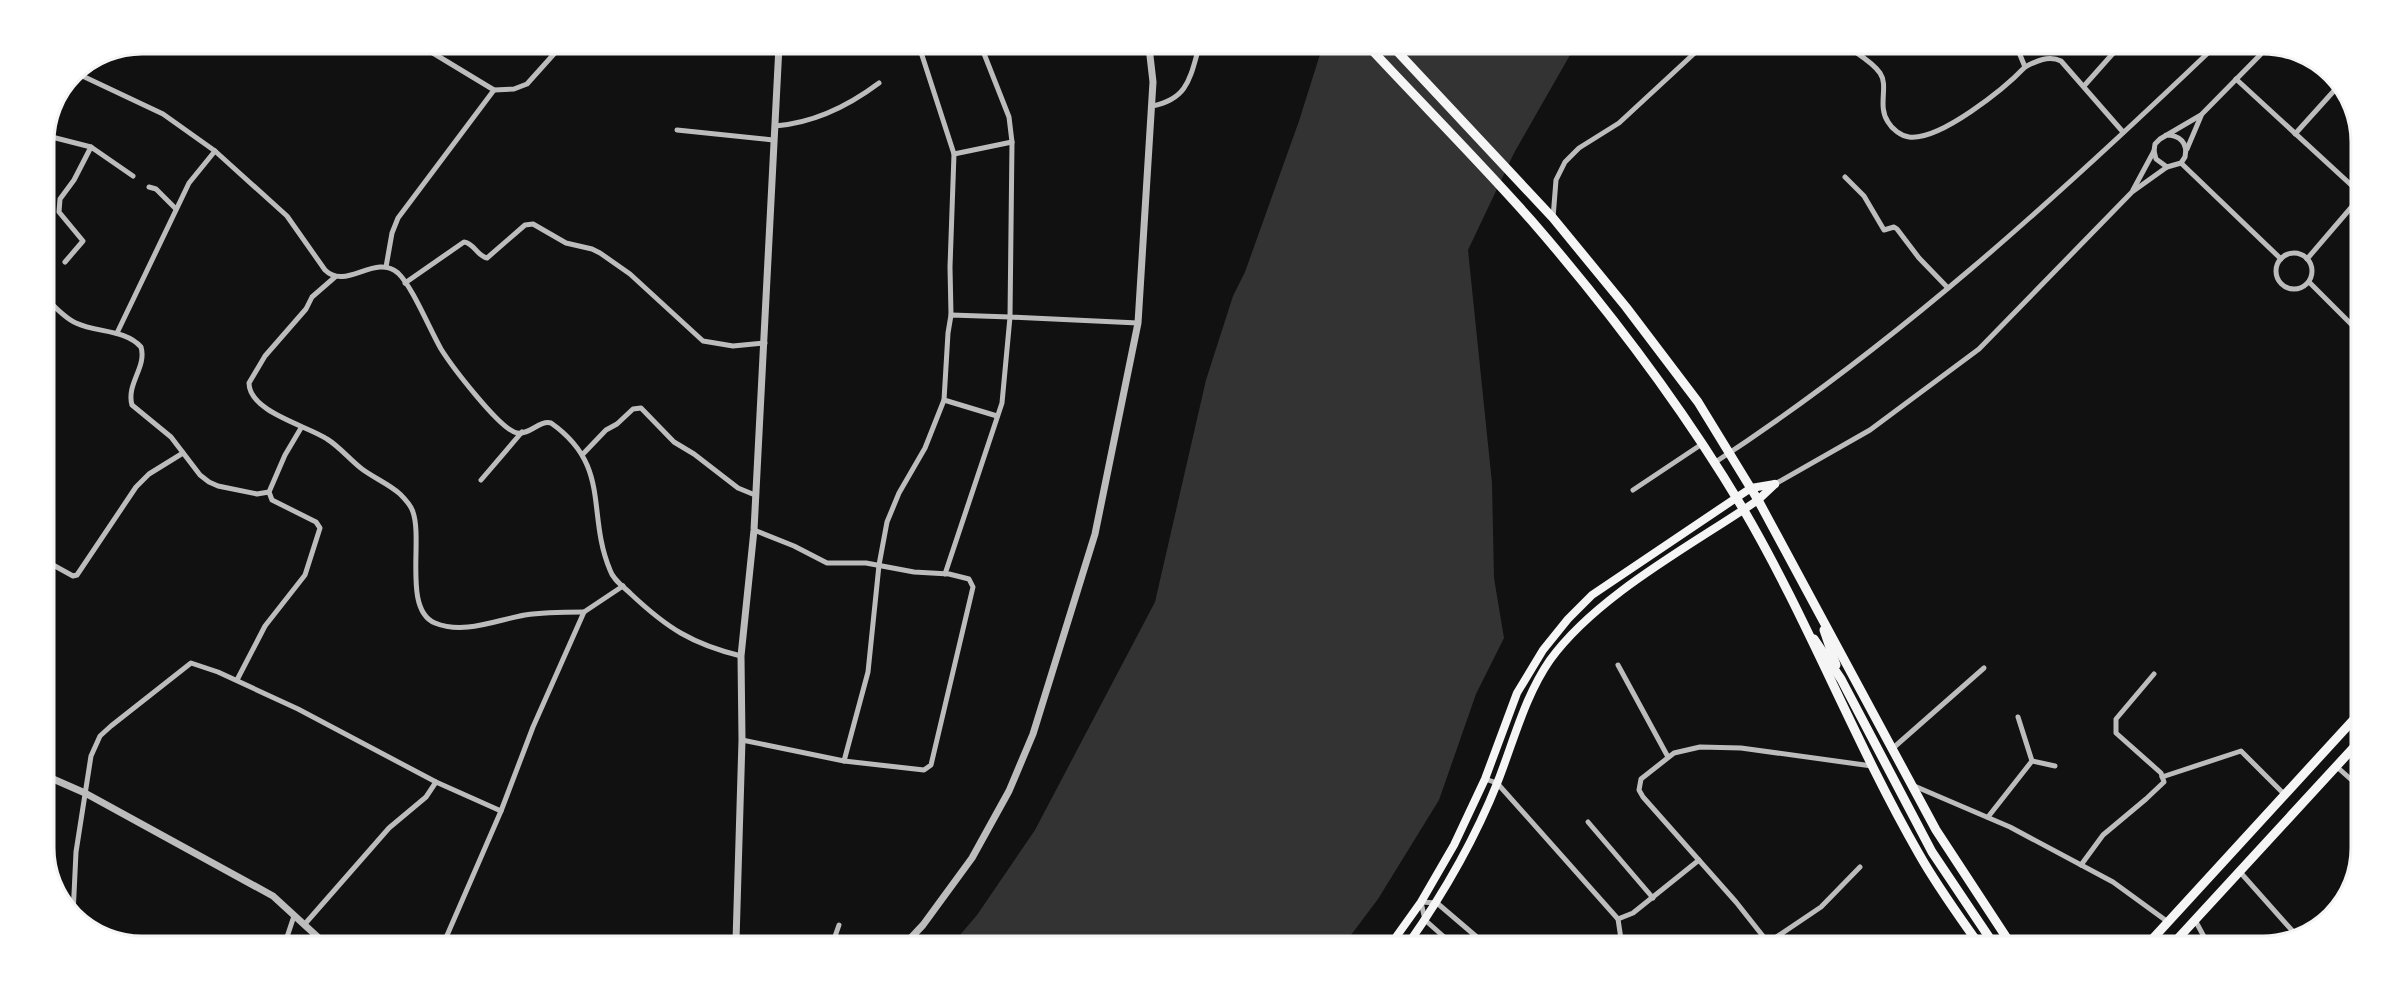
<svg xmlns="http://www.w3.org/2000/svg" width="2405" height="990" font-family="Commissioner,sans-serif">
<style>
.water{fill:#333}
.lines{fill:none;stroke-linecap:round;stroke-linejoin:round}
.minor{stroke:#bcbcbc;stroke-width:5}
.tertiary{stroke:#bcbcbc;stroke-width:7}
.secondary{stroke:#f5f5f5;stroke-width:8}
.primary{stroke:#f5f5f5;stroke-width:9}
.trunk{stroke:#f5f5f5;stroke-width:9}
.rim{fill:none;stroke:#f5f5f5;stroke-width:3}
</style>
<rect width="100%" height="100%" fill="#111"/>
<!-- water -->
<path class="water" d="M1322,48H1574L1514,153L1468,250L1492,483L1494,578L1504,638L1476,694L1439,800L1378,899L1345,943L954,942L977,915L1035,830L1155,602L1206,380L1233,296L1245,272L1299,121Z"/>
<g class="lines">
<!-- minor -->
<g class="minor">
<path d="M919,46L954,154L950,267L951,315"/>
<path d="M981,46L1009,117L1012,142L1010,317L1138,323"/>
<path d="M1851,49C1861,56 1873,63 1880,73C1889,86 1877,106 1888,122C1892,129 1901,136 1909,137C1940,141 2005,88 2025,67L2018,50"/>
<path d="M921,53L941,46"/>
<path d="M2025,67C2036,61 2049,55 2061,61L2123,132"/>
<path d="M74,72L163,114L215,151L287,216L325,270C346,291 375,253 398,273C412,286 430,330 441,349C451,365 500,430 517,433C530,435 539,420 551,423C612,466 586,513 610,570C613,580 624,587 631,594C667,628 692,644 741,656"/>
<path d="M2236,79L2361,194"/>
<path d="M2084,86L2116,50"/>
<path d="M494,90L514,89L527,84L562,45"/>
<path d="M1152,106C1188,99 1190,78 1199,47"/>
<path d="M775,126C814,123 847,107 879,83"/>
<path d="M677,130L773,140"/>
<path d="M2295,134L2341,83"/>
<path d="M44,135L91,147L133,176"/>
<path d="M2166,135C2180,135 2188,143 2185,157L2181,163L2167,167L2156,159L2154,151L2155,144L2160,139L2201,115L2264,51"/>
<path d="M2187,149L2201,116"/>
<path d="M954,154L1012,142"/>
<path d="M2181,163L2281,259"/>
<path d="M1845,177L1864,196L1884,230L1894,227L1897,229L1919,258L1948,288"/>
<path d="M149,187L156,189L176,209"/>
<path d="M2133,190L2154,151"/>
<path d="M1553,218L1556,180L1565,162L1579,148L1619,123L1699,49"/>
<circle cx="2294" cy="271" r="18"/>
<path d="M2307,259L2361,196"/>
<path d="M65,262L83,241L59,212L60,199L74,180L91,147"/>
<path d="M386,267L392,233L398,218L494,90L418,44"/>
<path d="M335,277L312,297L306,309L265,356L249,383C249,412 308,426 327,439C340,447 350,460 362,469C374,478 389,484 400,494C405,499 411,505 413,512C423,541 403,610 435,623C464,635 496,620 525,615C544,612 564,612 584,612"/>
<path d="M2309,282L2359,332"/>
<path d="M405,283L464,242C474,243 477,256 487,258L525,225L533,224L566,243L592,249L600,253L630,274L703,341L733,346L765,343"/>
<path d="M44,296C53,305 64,318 76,323C97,333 125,329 141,347C147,367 126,384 132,405L171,437L200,475L209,482L218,486L257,494L269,492L285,455L301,428"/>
<path d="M117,333L189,183L215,151"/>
<path d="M944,400L997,416"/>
<path d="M583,454L606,430L617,424L633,409L641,408L674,442L694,454L738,488L755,495"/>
<path d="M1714,463C1895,345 2055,199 2210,51"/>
<path d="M481,480L522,432"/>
<path d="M1775,484L1870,430L1979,349L2132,192L2167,167"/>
<path d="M1633,490L1702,444"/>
<path d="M754,530L794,546L827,563H866L914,572L949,574L969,579L973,587L931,765L924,770L844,761"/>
<path d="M44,560L73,576L77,575L136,487L149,474L183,453"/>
<path d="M1618,665L1668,757"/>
<path d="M237,680L265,626L305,575L320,528L316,522L272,500L269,492"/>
<path d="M2018,717L2032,761"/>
<path d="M742,740L844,761L868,672L879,565L887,522L899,493L925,448L944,400L948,333L951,315L1010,317L1002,403L945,574"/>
<path d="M1892,749L1984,668"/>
<path d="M2337,767L2355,783"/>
<path d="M2162,777L2241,751L2285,795"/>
<path d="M1485,779L1497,783L1618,919L1621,939L1618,944"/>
<path d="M1912,785L2010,827L2113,882L2168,922"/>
<path d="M1988,817L2032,761L2055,766"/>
<path d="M1588,822L1653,898"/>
<path d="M2081,865L2103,835L2146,799L2164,782L2161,773L2116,733V719L2154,674"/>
<path d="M2240,872L2297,936"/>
<path d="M73,915L76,852L91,756L100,736L111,726L191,663L218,672L298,709L436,782L501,811"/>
<path d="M1618,919L1633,913L1699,860"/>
<path d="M2195,920L2209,946"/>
<path d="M304,925L389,828L426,797L436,782"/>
<path d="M286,940L294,916"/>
<path d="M445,940L501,811L533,727L584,612L623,586"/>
<path d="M833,942L839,925"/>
<path d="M1769,942L1821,907L1860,867"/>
<path d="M1452,944L1425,920L1421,902L1437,903L1485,944"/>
<path d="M1770,945L1736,902L1643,797L1639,790L1641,779L1674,753L1700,747L1741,748L1872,766"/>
</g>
<!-- tertiary -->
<g class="tertiary">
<path d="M44,775L85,793L273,896L321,940"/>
<path d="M736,941L742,740L741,656L754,530L779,46"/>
<path d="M907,942L923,925L972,858L1009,791L1033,734L1095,534L1138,323L1153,82L1149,47"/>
</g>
<!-- secondary -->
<g class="secondary">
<path d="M1391,944L1421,902L1454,845L1485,779L1517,693L1543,650L1568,619L1592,595L1736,498L1751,488L1775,484"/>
<path d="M1408,944C1444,893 1475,839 1498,781C1514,740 1525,696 1550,660C1597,595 1692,545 1758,500L1775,484"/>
</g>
<!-- primary -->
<g class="primary">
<path d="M2146,946L2356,717"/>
<path d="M2171,946L2355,746"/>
</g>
<!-- trunk -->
<g class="trunk">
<path d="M1370,48C1423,105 1479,161 1531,220C1609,310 1681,405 1742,507C1808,619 1854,741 1919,854C1937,886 1959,916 1980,946"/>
<path d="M1394,48L1553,218L1626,307L1698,402L1758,500L1936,830L2012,946"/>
<path d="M1824,630L1836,665"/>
<path d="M1814,639L1841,679L1932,852L1995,946"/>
</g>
</g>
<!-- crop -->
<path d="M0 0H2405V990H0ZM142 54H2263A88 88 0 0 1 2351 142V848A88 88 0 0 1 2263 936H142A88 88 0 0 1 54 848V142A88 88 0 0 1 142 54Z" fill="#fff" fill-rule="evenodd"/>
<path class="rim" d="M142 54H2263A88 88 0 0 1 2351 142V848A88 88 0 0 1 2263 936H142A88 88 0 0 1 54 848V142A88 88 0 0 1 142 54Z"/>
</svg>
